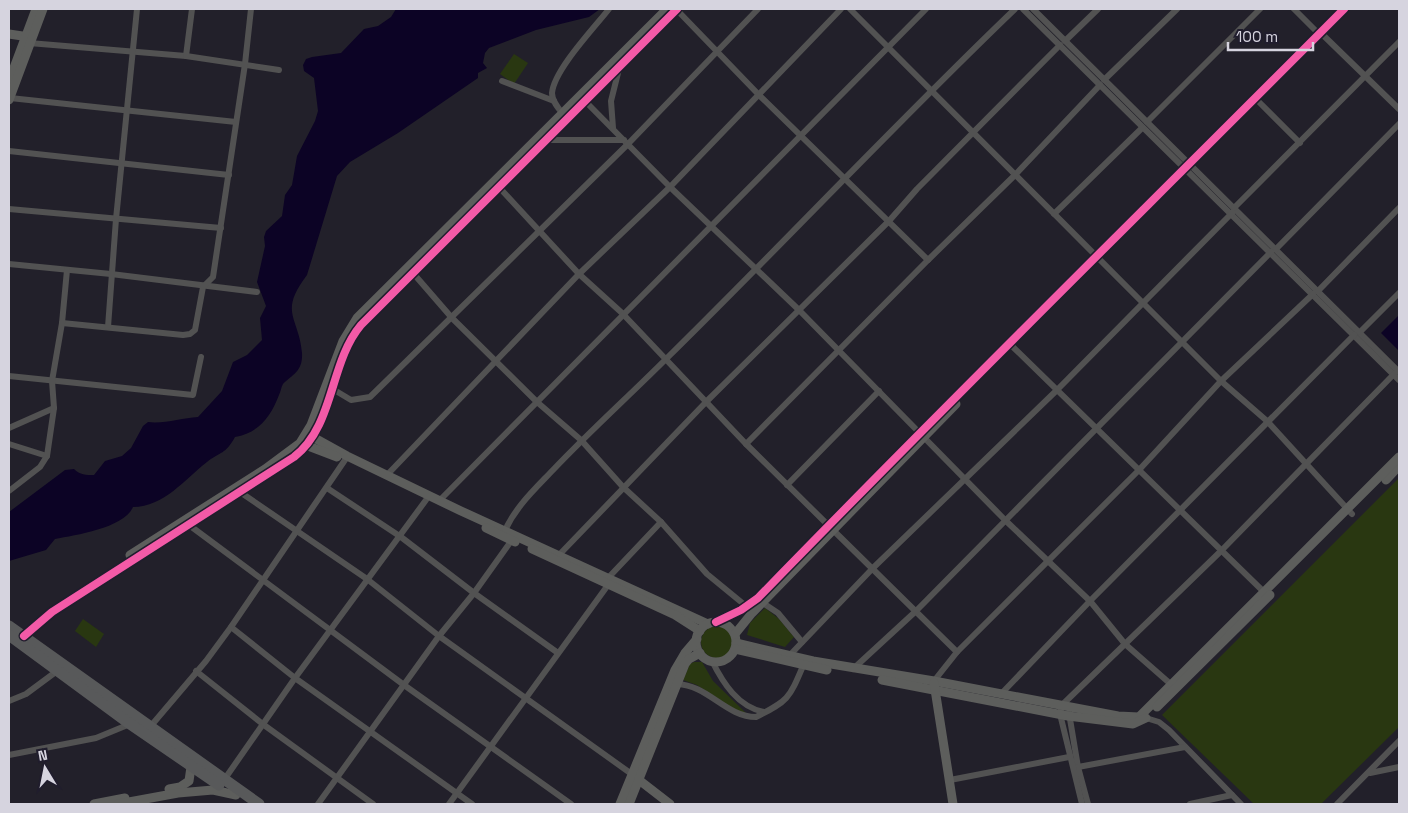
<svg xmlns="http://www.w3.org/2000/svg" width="1408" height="813" font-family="'Space Grotesk',sans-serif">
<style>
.green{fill:#293711}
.water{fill:#0c0325}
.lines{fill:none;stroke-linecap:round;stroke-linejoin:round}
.street{stroke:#525252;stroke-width:6}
.secondary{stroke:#5d5e5c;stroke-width:9}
.highway{stroke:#58595a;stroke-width:11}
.cycleway-casing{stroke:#201d2d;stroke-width:11}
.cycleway{stroke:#f35aa7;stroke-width:8}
</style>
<rect width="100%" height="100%" fill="#22202a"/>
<!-- green -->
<g class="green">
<path d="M514,54L528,63L514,84L500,74Z"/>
<path d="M1399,478V727L1321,804H1254L1162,715Z"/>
<path d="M765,608L779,619L794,637L785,647L747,635L750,623Z"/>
<path d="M83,619L104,634L96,647L75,631Z"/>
<circle cx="717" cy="642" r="16"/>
<path d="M694,662H702L713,681L747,714L739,713L697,685L683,680L690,664Z"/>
</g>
<!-- water -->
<g class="water">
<path d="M396,9H600L589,17L536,30L489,48L485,53L483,63L487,68L478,73V78L398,133L350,162L337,176L307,275C278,313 299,317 302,353C303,371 293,374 283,384C281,387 281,391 279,395C271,416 259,433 235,437C225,455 221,451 207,462C185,479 164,507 133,507C124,528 76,535 55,539L46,550L9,561V512L65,470L74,469C80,475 86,475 94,475L105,461L122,456L131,448L143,426L148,422C164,424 182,418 198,417L222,391L233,362L247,355L262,340L260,318L266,306L257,282L265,246L264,237L266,231L282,216L285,195L292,185L297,156L315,121L318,111L314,78L304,71L303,65L306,59L312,57L341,53L364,29L378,26L391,17Z"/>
<path d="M1399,315V351L1381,333Z"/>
</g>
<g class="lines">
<!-- street -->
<g class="street">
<path d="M676,9L759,95L928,260L746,444"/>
<path d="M850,9L1142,302L1221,381L1267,421L1352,514"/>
<path d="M1023,9L1399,380"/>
<path d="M1033,9L1399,372"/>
<path d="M1294,9L1319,34"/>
<path d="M1324,36L1399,109"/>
<path d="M1065,41L1098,9"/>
<path d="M29,43L186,56L279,70"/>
<path d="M186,56L192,9"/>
<path d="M1104,80L1177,9"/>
<path d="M502,81L554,101"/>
<path d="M10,98L236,122"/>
<path d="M583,99L670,187L799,310L1005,520L1090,601L1125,644L1174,687"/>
<path d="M1258,101L1300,143"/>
<path d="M563,114C558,108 552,101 552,93C554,70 594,28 609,9"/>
<path d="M1147,122L1260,9"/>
<path d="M613,128L611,101L619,69"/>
<path d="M547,140H624"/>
<path d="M9,151L229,175"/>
<path d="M497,185L579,274L622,313L746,444L829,526"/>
<path d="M1234,208L1399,42"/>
<path d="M9,209L221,228"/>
<path d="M1054,214L1142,128"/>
<path d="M1276,249L1399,124"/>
<path d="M928,260L1015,175L1100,85"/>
<path d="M9,264L111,274L257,292"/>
<path d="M413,273L452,318L537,402L581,440L623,487L661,522L707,574L746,606"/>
<path d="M1318,291L1399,208"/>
<path d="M62,323L183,335L190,334L195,330L203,287L213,277L245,64L251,9"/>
<path d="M108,327L116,219L137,9"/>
<path d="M1360,332L1399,293"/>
<path d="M1013,347L1266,594"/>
<path d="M9,376L193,395L201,357"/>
<path d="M331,388L351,400L370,397L628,144L758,9"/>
<path d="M9,428L54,408"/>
<path d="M9,444L47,456"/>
<path d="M387,475L579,274L670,187L841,9"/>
<path d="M787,485L879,391"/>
<path d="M327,488L401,537L474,593L558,653"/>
<path d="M9,491L40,467L47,456L54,408L52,381L62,323L67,270"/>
<path d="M240,492L367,579L439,636L633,775"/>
<path d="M440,500L926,9"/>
<path d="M189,525L404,685L571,804"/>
<path d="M834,531L957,652"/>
<path d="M503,535C514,508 534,490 553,470C590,431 629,396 666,359C784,243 896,123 1015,9"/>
<path d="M559,555L707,401L889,221L917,189L1060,45"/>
<path d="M609,577L661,522"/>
<path d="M763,603L778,613L802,642"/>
<path d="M231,627L295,678L472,804"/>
<path d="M789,656L873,568L1057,390L1232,213"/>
<path d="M712,661C723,683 738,707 764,712"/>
<path d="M853,669L916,611L1271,252"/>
<path d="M196,671L264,725L373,804"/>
<path d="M934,681L957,652L1139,470L1221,381L1313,294"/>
<path d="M677,684C708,685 726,717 756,717C788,701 789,699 803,666"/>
<path d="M1002,693L1090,601L1354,335"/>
<path d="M9,701L26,694L57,671"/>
<path d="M1069,713L1078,767L1088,804"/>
<path d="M1146,718L1159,722L1169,730L1241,804"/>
<path d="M150,727L206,661L231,627L345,460"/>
<path d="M9,755L96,738L130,724"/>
<path d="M1078,767L1185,747"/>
<path d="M1370,773L1399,767"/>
<path d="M224,780L295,678L426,500"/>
<path d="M950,780L1069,757"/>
<path d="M318,804L439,636L474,593L514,537"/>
<path d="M449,804L608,585"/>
<path d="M1082,804L1060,714L1062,705L1221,551L1394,374"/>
<path d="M1190,804L1232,795"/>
<path d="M1337,804L1399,741"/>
</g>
<!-- secondary -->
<g class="secondary">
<path d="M9,34L29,37"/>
<path d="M9,81L36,9"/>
<path d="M9,100L43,9"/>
<path d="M309,435L347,456L461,511L708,624"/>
<path d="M303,444L337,457"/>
<path d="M1386,480L1399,466"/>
<path d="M486,528L515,542"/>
<path d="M532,549L675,615L700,631"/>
<path d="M130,555L265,469L300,443L311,425L343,341L357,318L667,9"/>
<path d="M716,622L741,610L758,598C951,399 1149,205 1344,9"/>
<circle cx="716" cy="642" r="20"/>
<path d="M735,634L752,613L956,404"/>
<path d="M24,636L52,612L294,457C335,425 329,363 361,325L677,9"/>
<path d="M736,643L813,661L934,681L1118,716L1139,717L1399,457"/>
<path d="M735,649L827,670"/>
<path d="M882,680L1068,716L1133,724L1146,718"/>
<path d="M934,683L953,804"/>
<path d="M1157,707L1270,595"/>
<path d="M639,780L670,804"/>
<path d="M169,789L180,787L189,781L191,767"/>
<path d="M94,804L125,798"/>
<path d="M118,804L178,793L213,790L236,795"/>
<path d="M620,804L675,670L685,653L697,639"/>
<path d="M629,804L685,664L689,659L700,653"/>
</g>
<!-- highway -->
<g class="highway">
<path d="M9,626L259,804"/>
<path d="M9,635L130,724L219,785"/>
</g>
<!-- cycleway casing -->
<g class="cycleway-casing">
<g id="cycleway">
<path d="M716,622L741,610L758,598C951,399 1149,205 1344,9"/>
<path d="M24,636L52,612L294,457C335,425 329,363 361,325L677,9"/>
</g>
</g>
<!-- cycleway -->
<use href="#cycleway" class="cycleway"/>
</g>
<!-- border -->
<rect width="1408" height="813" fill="none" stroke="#d6d4df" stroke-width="20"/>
<!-- north arrow -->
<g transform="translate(45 768) rotate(350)" stroke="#201d2d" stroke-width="4" paint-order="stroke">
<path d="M0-4L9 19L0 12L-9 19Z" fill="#d6d4df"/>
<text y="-8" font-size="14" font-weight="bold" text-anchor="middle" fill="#d6d4df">N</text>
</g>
<!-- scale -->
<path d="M1228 42v8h85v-8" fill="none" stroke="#d6d4df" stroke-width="2.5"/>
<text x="1236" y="42" font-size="15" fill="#d6d4df" stroke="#201d2d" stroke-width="4" paint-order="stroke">100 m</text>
</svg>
